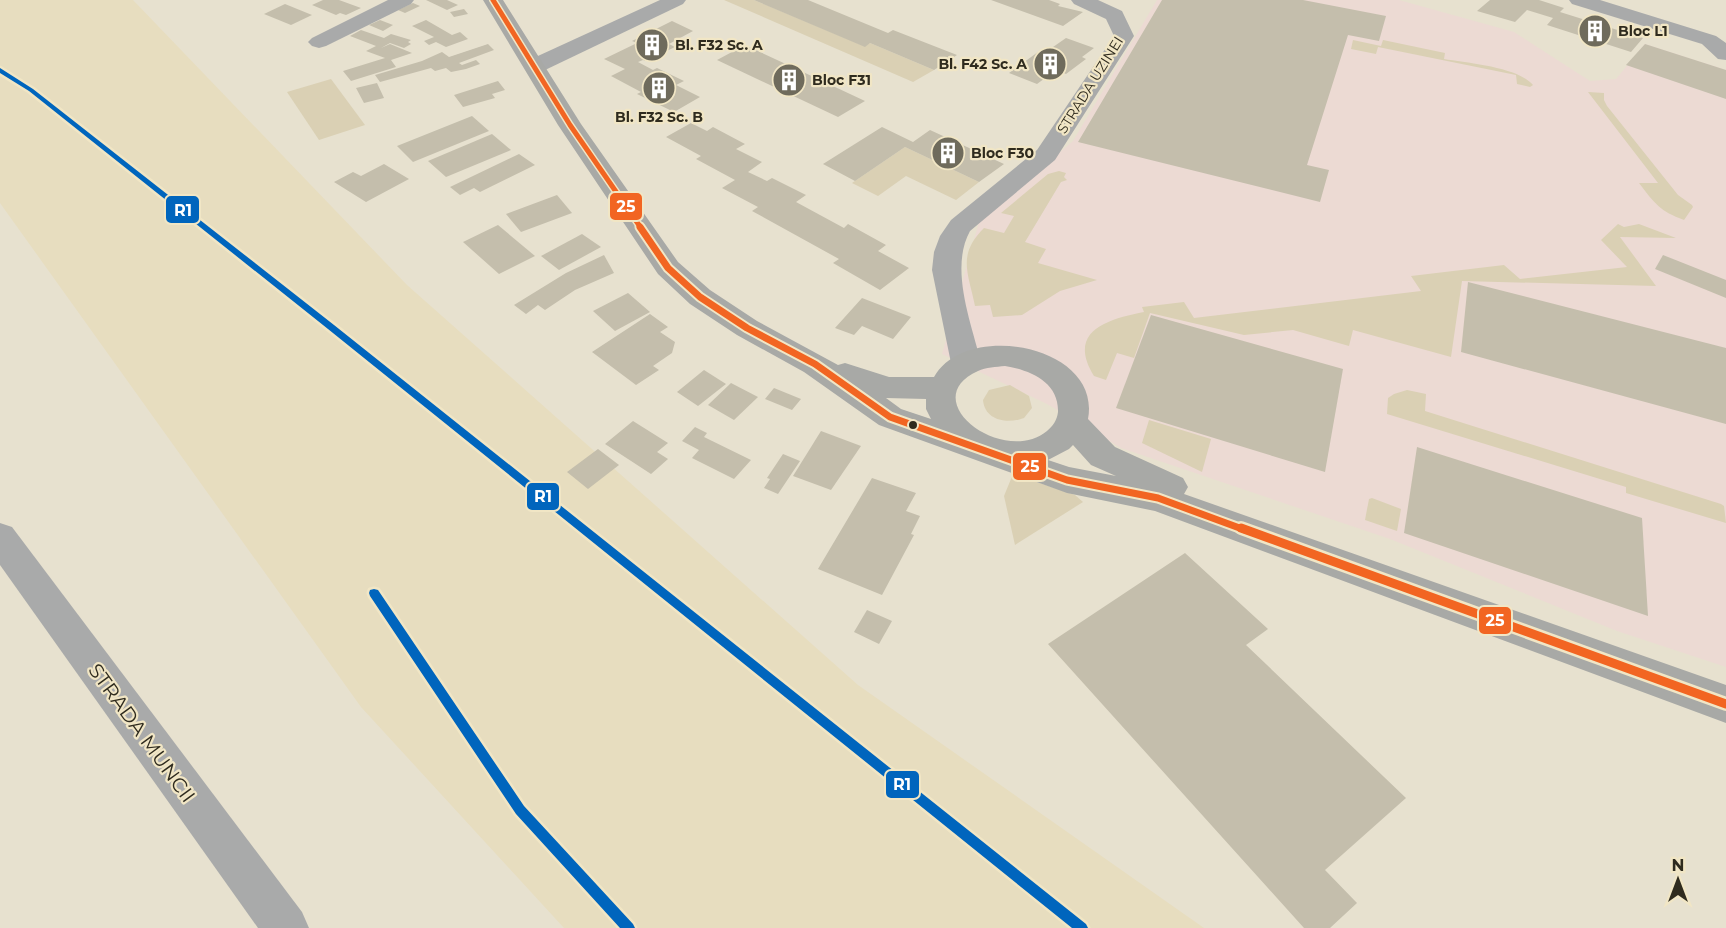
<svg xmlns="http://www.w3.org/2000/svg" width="1726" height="928" font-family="Montserrat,sans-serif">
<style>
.commercial{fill:#ecdad3}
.built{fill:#e7ddbf}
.green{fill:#dad0b4}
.building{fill:#c4beac}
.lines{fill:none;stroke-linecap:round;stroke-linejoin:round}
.minor{fill:#a9aaaa;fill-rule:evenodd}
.secondary{fill:#a8a9a6;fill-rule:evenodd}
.bus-1-far2-casing{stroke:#f1e6c5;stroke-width:8}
.bus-1-far1-casing{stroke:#f1e6c5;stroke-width:11}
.bus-1-casing{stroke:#f1e6c5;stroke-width:14}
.bus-1-far2{stroke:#f26522;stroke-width:5}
.bus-1-far1{stroke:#f26522;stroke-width:7}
.bus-1{stroke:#f26522;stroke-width:9}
.rail-1-casing{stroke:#f1e6c5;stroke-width:5}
.rail-1{fill:#0065bd;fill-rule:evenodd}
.bus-dot{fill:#2f2b1e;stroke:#f1e6c5;stroke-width:2}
.labels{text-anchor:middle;stroke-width:4.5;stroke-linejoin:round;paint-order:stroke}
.far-poi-label{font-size:14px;font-weight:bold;fill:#2f2b1e;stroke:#f1e6c5;text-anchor:start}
.far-street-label{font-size:14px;fill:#2f2b1e;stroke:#f1e6c5}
.near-street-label{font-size:20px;fill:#2f2b1e;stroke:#f1e6c5}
.line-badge{stroke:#f1e6c5;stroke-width:2}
.badge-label{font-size:16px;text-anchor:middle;font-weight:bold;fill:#fff}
</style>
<rect width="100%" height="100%" fill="#e7e1cf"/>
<!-- commercial -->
<path class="commercial" d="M1157,0H1399L1514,32L1590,81L1616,79L1645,44L1726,70V667L1617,631L1390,539L1121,448L1047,404L942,354L979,222L1073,141Z"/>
<!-- built -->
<path class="built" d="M0,0H133L407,285L858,685L1204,928H564L361,707L0,203Z"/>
<!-- green -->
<g class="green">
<path d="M724,0H754L864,46L870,43L934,70L913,82Z"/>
<path d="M1353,40L1381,46L1383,40L1445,53L1444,59C1468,63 1518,67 1533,85L1530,87L1517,84L1516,75L1378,47L1376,54L1351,49Z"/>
<path d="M331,79L365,125L319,140L287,92Z"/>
<path d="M1588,92L1604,93V100L1607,106L1678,195L1692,205L1693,207L1684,220C1660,211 1655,204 1639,183H1658Z"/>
<path d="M905,147L979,182L956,200L906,176L878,196L852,183Z"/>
<path d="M1059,171L1066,173L1064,177L1067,180L1061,182L1025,242L1046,249L1038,263L1097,280L1060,291L1022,315L993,317L990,305L975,306C968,272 957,255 984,228L1004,233L1014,216L1001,213L1048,174Z"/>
<path d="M1618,224L1624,227L1639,224L1676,238L1620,237L1656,286L1462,281L1451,357L1353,330L1349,346L1293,330L1244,335L1150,313L1134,358L1117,353L1106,380L1094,376C1066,331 1108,319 1144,312L1142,307L1184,302L1194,318L1421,291L1411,276L1504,265L1520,279L1627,267L1601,240Z"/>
<path d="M1010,385L1029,396L1032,408L1024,418C1007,424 985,421 983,400L989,390Z"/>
<path d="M1407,390L1426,394L1425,411L1721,504L1724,506L1726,523L1626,493V487L1387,414L1388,398L1394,394Z"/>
<path d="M1149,420L1211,439L1202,472L1142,443Z"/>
<path d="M1013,474L1075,495L1083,502L1015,545L1004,496Z"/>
<path d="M1372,498L1401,509L1397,531L1365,520L1369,499Z"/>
</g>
<!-- building -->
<g class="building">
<path d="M323,0H339L361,8L346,15L340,13L336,15L312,5Z"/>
<path d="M426,0H447L458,5L447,10Z"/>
<path d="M754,0H808L888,33L893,30L957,55L934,70L870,43L865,47Z"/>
<path d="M991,0H1049L1060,4L1058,6L1083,12L1063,26Z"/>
<path d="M1162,0H1303L1386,16L1379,41L1348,35L1307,165L1329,170L1320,202L1078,142Z"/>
<path d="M1490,0H1539L1564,8L1560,12L1643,38L1631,52L1547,25L1553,18L1527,10L1515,22L1477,11Z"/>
<path d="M413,3L420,6L405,13L398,10Z"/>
<path d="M285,4L312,15L291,25L264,14Z"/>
<path d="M464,9L468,14L454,17L450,12Z"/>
<path d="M380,20L393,25L383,31L369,25Z"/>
<path d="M426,20L452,35L460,32L468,39L446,47L436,42L429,45L424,41L434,37L412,26Z"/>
<path d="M672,21L693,31L669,44L675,47L646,61L643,60L638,62L653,70L657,68L684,81L676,85L700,97L674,112L637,94L641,92L611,76L625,69L604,59L637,43L632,41Z"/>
<path d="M361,30L384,38L391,34L411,40L408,42L411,44L404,48L390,43L381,48L390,44L412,53L391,60L396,67L351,81L343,71L385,58L366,51L376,46L350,36Z"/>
<path d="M1066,38L1094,48L1082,57L1086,59L1066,74L1056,70L1037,84L1009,73L1038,52L1043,54Z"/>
<path d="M488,44L494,50L459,63L462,65L476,60L480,64L466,69L451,72L446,68L435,71L431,68L380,82L375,75L422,61L442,52L449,57Z"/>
<path d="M1645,44L1726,70V99L1626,65Z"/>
<path d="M745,45L803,72L865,101L838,117L717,60Z"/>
<path d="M498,81L505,90L492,94L495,98L463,107L454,95Z"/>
<path d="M377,83L384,98L364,103L356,88Z"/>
<path d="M472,116L489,131L413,162L397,146Z"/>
<path d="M691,123L707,131L713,127L745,144L736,149L762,162L748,172L767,181L772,178L806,195L796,202L844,228L848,224L886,245L878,251L909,268L880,290L833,263L839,259L752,211L758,207L722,188L735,180L696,159L701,156L666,137Z"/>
<path d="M882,127L913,142L930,130L1004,164L979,182L905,147L855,181L823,164Z"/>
<path d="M492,134L511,150L446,177L428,161Z"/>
<path d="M519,154L535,165L480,192L474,188L460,195L450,187Z"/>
<path d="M384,164L409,179L366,202L334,182L353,172L361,176Z"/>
<path d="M557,195L572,213L521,232L506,214Z"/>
<path d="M498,225L535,256L499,274L463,242Z"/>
<path d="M582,234L601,247L559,270L541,256Z"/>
<path d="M604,255L614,273L575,290L545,310L538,305L526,314L514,305L566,273Z"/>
<path d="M1663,255L1726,280V298L1655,269Z"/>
<path d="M1468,282L1726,348V424L1461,352Z"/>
<path d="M628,293L650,312L615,331L593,311Z"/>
<path d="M862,298L911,317L893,339L862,326L854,335L835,328Z"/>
<path d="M650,314L668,327L660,332L675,342L672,353L653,366L659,370L636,385L592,352Z"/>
<path d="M1151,315L1343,369L1325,472L1116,408Z"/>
<path d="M704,370L726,384L698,406L677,392Z"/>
<path d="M731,383L758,397L734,420L708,405Z"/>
<path d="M774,388L801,399L792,410L765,399Z"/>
<path d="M633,421L668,443L657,452L668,459L651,474L605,444Z"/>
<path d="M695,427L707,433L704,437L751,460L734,479L692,458L699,450L682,441Z"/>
<path d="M821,431L861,446L831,490L793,476Z"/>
<path d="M1417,447L1642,518L1648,616L1404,533Z"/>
<path d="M598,449L619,465L588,489L567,472Z"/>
<path d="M783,454L800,461L778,494L764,488L770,479L767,478Z"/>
<path d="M872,478L916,493L906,511L920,516L911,534L914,535L882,595L818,569Z"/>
<path d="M1185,553L1268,629L1246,645L1406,798L1325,870L1357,903L1330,928H1304L1048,644Z"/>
<path d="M867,610L892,621L879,644L854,632Z"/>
</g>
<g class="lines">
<!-- minor -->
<g class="minor">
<path d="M388,0H414L411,4L326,46L319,48L312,46L308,42L312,38Z"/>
<path d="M660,0H686L683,4L543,71L535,73L527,71L524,66L527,61Z"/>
<path d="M1071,0H1098L1122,11L1134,36L1055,160L970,231C949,269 972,324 981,363L977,371L966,374L955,371L951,363L932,270L934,252L940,236L951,220L1037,150L1114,36L1106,19L1074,4Z"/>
<path d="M1569,0H1600L1716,36L1726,43V60L1718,59L1702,44L1572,4Z"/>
<path d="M0,523L12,527L302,912L309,928H258L0,565Z"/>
</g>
<!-- secondary -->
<path class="secondary" d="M483,0H503L581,124L678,262L710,290L757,321L838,365L845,363L889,377H934C966,320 1102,345 1088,419L1115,447L1183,478L1188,487L1184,494L1726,685V723L1155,511L1067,493L879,425L804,372L737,335L690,304L658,274L558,125ZM1005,366C1030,370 1059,382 1058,412C1057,420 1053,426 1047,431C1003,467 914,400 978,371C986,367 996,367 1005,366ZM886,398L926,399V409L931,419L901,409ZM1073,445L1091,465L1116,476L1069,467L1048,460L1069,449Z"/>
<!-- bus-1-far2 casing -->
<g class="bus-1-far2-casing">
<path id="bus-1-far2" d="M493,0L570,125L641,228"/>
</g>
<!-- bus-1-far1 casing -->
<g class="bus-1-far1-casing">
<path id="bus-1-far1" d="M640,227L668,268L700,297L747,328L815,364L890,417L1067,480L1158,498L1245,530"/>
</g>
<!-- bus-1 casing -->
<g class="bus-1-casing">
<path id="bus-1" d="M1241,528L1726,704"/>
</g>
<!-- bus-1-far2 -->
<use href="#bus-1-far2" class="bus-1-far2"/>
<!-- bus-1-far1 -->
<use href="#bus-1-far1" class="bus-1-far1"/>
<!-- bus-1 -->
<use href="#bus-1" class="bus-1"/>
<!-- rail-1 casing -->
<g class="rail-1-casing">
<g id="rail-1">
<path d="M0,68L33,89L334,325L1086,924L1088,928H1072L328,329L29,91L0,73Z"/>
<path d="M374,589L378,590L524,806L633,924L635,928H620L516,814L370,596L369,593L370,590Z"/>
</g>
</g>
<!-- rail-1 -->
<use href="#rail-1" class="rail-1"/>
</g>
<!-- icons -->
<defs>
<g id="building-disc" transform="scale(1.725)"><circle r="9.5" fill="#6f6b5c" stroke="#f1e6c5"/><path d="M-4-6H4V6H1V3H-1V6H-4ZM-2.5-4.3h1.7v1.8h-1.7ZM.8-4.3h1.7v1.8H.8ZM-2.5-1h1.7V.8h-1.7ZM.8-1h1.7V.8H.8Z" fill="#fff"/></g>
</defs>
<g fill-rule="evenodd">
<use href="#building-disc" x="1595" y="31"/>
<use href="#building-disc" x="652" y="45"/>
<use href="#building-disc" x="1050" y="64"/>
<use href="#building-disc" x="789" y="80"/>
<use href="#building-disc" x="659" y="88"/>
<use href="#building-disc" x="948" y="153"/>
</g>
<!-- markers -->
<circle class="bus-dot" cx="913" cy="425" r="5"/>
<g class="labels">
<!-- far-poi labels -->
<g class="far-poi-label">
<text x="1618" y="36">Bloc L1</text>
<text x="675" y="50">Bl. F32 Sc. A</text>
<text x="1027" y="69" text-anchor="end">Bl. F42 Sc. A</text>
<text x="812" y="85">Bloc F31</text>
<text x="659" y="122" text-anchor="middle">Bl. F32 Sc. B</text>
<text x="971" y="158">Bloc F30</text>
</g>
<!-- far-street labels -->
<g class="far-street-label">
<text transform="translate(1090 85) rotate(-58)" y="5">STRADA UZINEI</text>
</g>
<!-- near-street labels -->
<g class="near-street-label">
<text transform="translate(142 733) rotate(54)" y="7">STRADA MUNCII</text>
</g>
</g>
<g class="line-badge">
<rect x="609" y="192" width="34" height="29" rx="6" fill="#f26522"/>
<rect x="165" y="195" width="35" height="29" rx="6" fill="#0065bd"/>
<rect x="1012" y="452" width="35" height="29" rx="6" fill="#f26522"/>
<rect x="526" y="482" width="34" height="29" rx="6" fill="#0065bd"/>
<rect x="1478" y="606" width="34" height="29" rx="6" fill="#f26522"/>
<rect x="885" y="770" width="35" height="29" rx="6" fill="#0065bd"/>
</g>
<g class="badge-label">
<text x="626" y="212">25</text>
<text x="183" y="216">R1</text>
<text x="1030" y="472">25</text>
<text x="543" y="502">R1</text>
<text x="1495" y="626">25</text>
<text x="902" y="790">R1</text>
</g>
<!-- north arrow -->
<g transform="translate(1678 880)" stroke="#f1e6c5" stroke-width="4.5" paint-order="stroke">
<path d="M0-4.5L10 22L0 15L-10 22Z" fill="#2f2b1e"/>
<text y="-9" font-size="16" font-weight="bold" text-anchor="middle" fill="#2f2b1e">N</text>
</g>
</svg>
